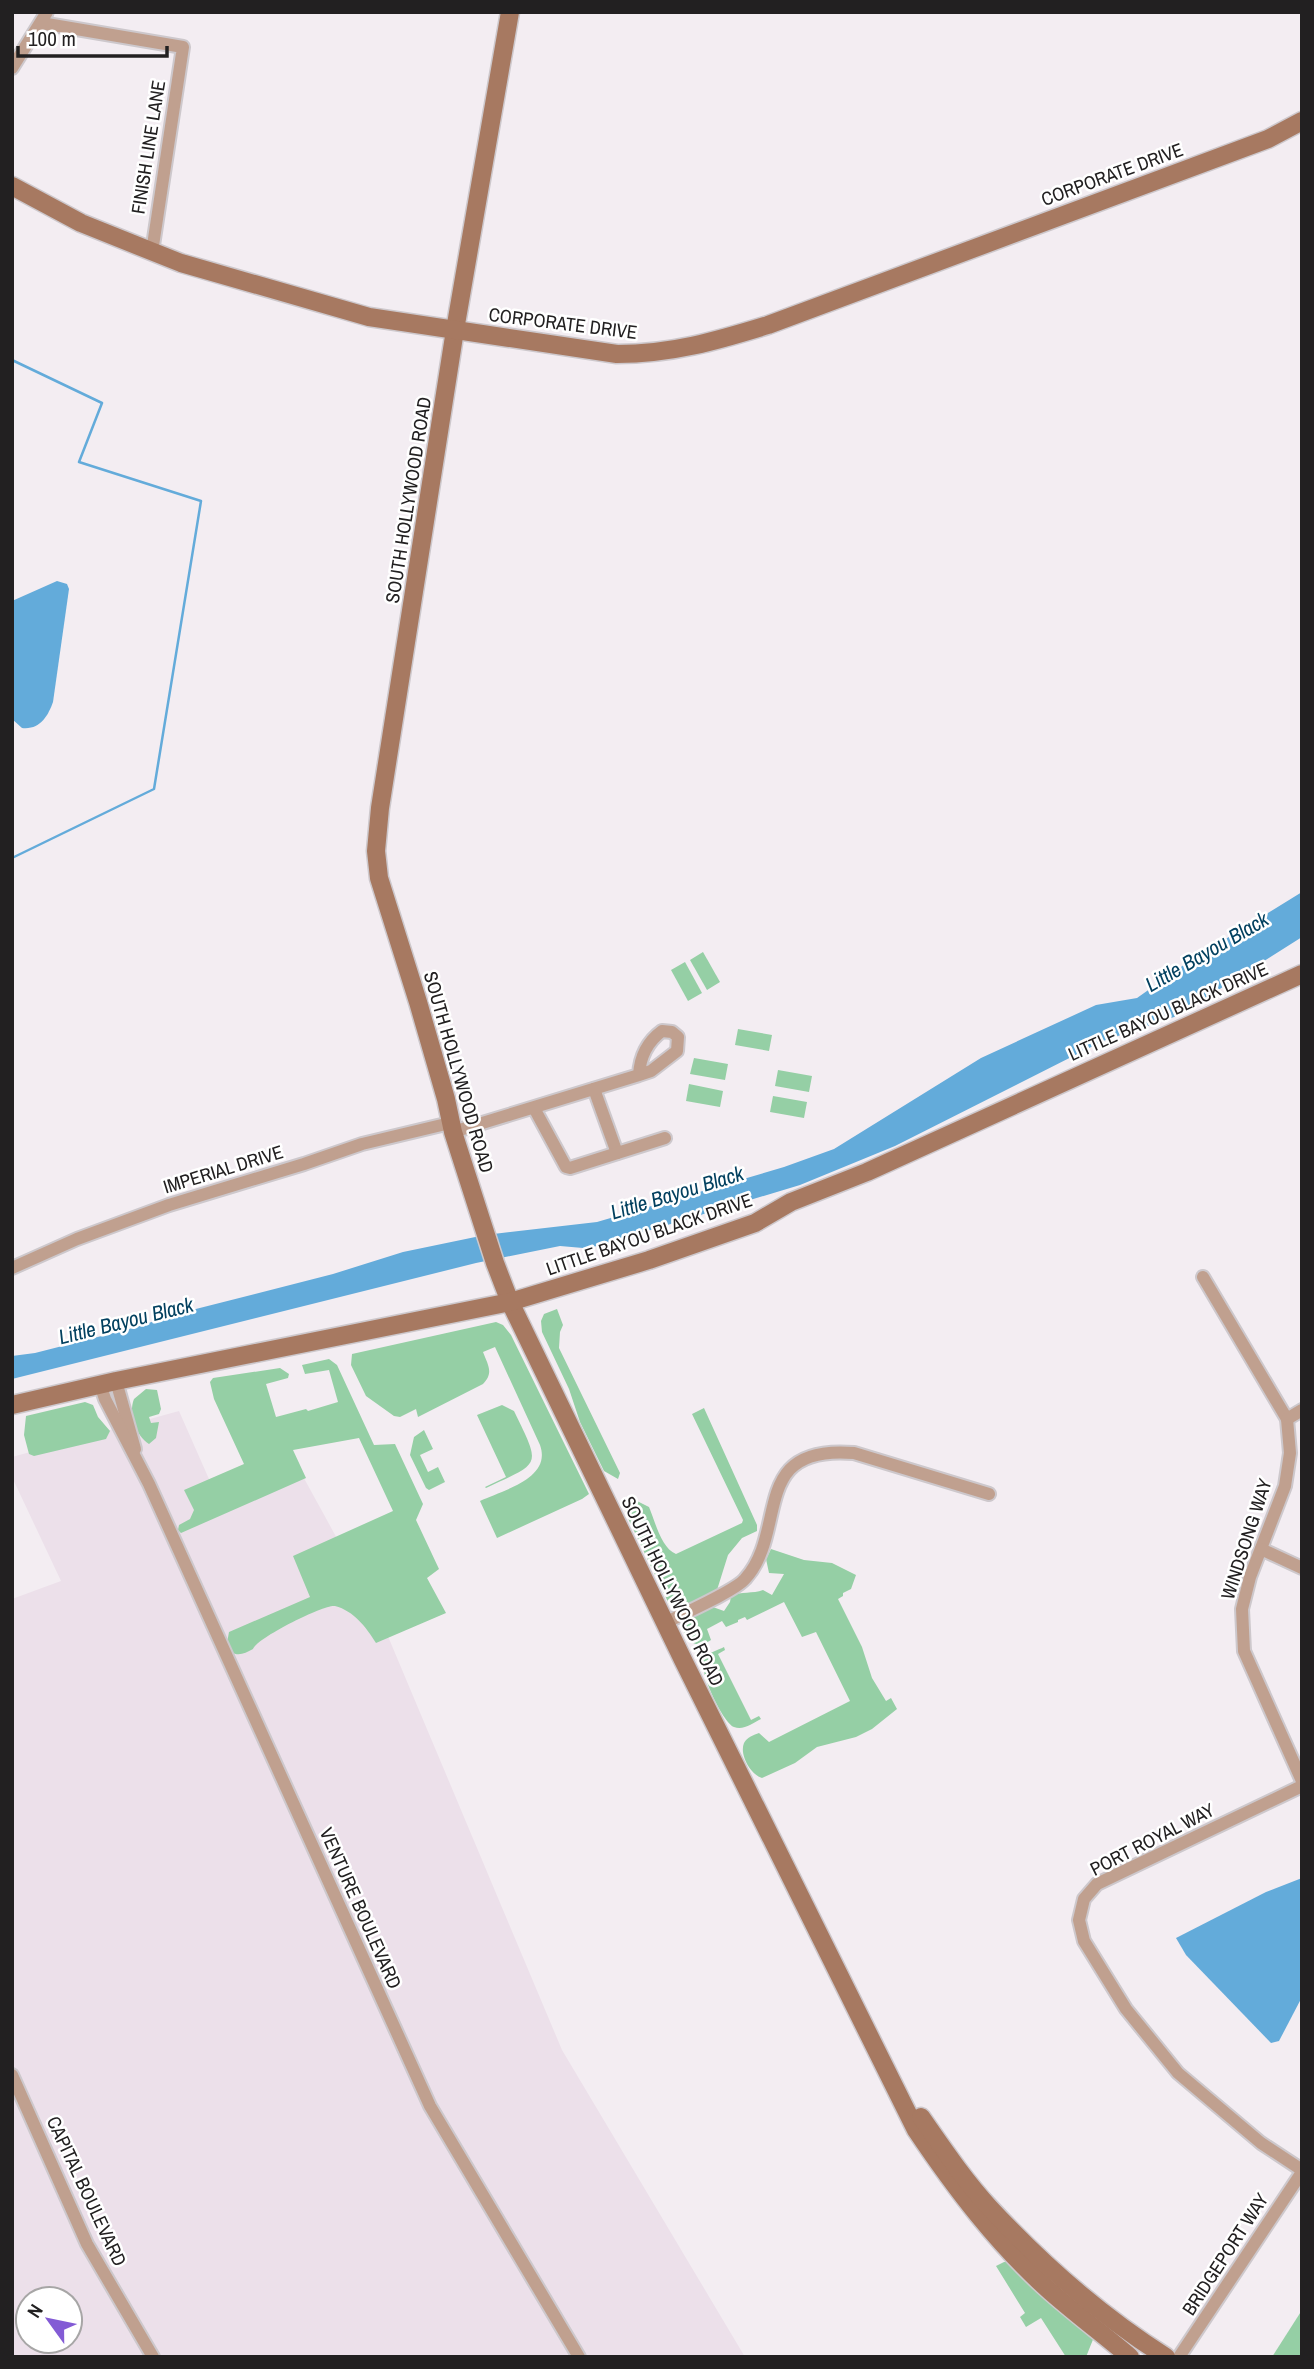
<svg xmlns="http://www.w3.org/2000/svg" width="1314" height="2369" font-family="'Archivo Narrow',sans-serif">
<style>
.built{fill:#ece0ea;fill-rule:evenodd}
.green{fill:#95cfa5}
.water{fill:#63abda}
.lines{fill:none;stroke-linecap:round;stroke-linejoin:round}
.stream{stroke:#63abda;stroke-width:2.5}
.street-casing{stroke:#cdc8cc;stroke-width:16}
.secondary-casing{stroke:#cdc8cc;stroke-width:21}
.street{stroke:#c0a08f;stroke-width:12}
.secondary{stroke:#a77961;stroke-width:18}
.labels{text-anchor:middle;stroke-width:5;stroke-linejoin:round;paint-order:stroke}
.street-label{font-size:19px;fill:#222021;stroke:#fff}
.water-label{font-size:21px;font-style:italic;fill:#02405f;stroke:#fff}
</style>
<rect width="100%" height="100%" fill="#f3edf2"/>
<!-- built -->
<path class="built" d="M179,1411L220,1504L300,1471L379,1615L562,2050L745,2357H12V1599L61,1581L12,1477V1457ZM28,2299H70V2341H28Z"/>
<!-- green -->
<g class="green">
<path d="M703,952L720,982L707,990L690,960Z"/>
<path d="M685,962L702,993L688,1001L671,970Z"/>
<path d="M738,1029L772,1035L769,1051L735,1045Z"/>
<path d="M694,1058L728,1064L725,1080L690,1074Z"/>
<path d="M778,1070L812,1076L809,1092L775,1086Z"/>
<path d="M689,1084L723,1091L720,1107L686,1101Z"/>
<path d="M773,1096L807,1102L804,1118L770,1112Z"/>
<path d="M557,1309L563,1325L560,1332L559,1348L620,1473L618,1479L604,1471L580,1422L569,1389L542,1332L541,1321L544,1314Z"/>
<path d="M496,1322L503,1325L511,1335L589,1494L582,1499L497,1538L480,1501C503,1490 552,1479 540,1445L495,1347L483,1352C488,1365 494,1373 483,1384L418,1417L416,1409L400,1417L394,1416L366,1396L351,1365L352,1354Z"/>
<path d="M329,1359L337,1365L374,1445L395,1444L423,1504L416,1520L439,1569L427,1578L446,1613L376,1643C366,1627 354,1611 335,1606C324,1604 257,1638 253,1649C245,1653 239,1657 231,1652L227,1643L229,1632L310,1597L293,1556L393,1511L359,1438L293,1450L306,1478L181,1533L178,1530L179,1525L190,1519L194,1510L184,1490L244,1464L214,1399L210,1382L213,1378L280,1368L289,1374L288,1378L266,1384L276,1417L306,1409L308,1411L338,1402L329,1370L305,1374L302,1365Z"/>
<path d="M146,1389L157,1390L161,1409L159,1414L149,1417L151,1423L159,1422L156,1438L149,1444C136,1436 128,1413 134,1399Z"/>
<path d="M85,1402L93,1405L98,1417L110,1431L106,1439L34,1456L29,1454L24,1435L26,1416Z"/>
<path d="M502,1405L514,1411C541,1467 542,1462 486,1488L485,1487L506,1477L477,1415Z"/>
<path d="M704,1408L757,1525V1531L742,1538L728,1555L717,1590L677,1609L669,1604L625,1512L630,1502L637,1501L649,1507C655,1521 661,1548 676,1554L742,1523L743,1520L692,1414Z"/>
<path d="M424,1430L433,1449L420,1455L428,1472L438,1467L445,1482L429,1490L426,1488L410,1455L414,1437Z"/>
<path d="M771,1549L804,1560L832,1563L856,1575L851,1589L843,1593V1596L838,1599L862,1647L872,1678L886,1701L891,1698L897,1709L872,1729L856,1737L817,1747L795,1763L762,1778C751,1775 739,1755 744,1743C747,1737 754,1735 759,1733L769,1742L850,1701L816,1632L802,1637L784,1602L747,1620L745,1617L738,1620V1622L726,1627L722,1621L707,1629L711,1640L701,1646L688,1641L681,1626L686,1618L710,1606L724,1611L730,1602L731,1596C741,1591 753,1594 763,1590L772,1595L784,1574L769,1573L766,1559Z"/>
<path d="M724,1647L725,1650L718,1654L751,1720L759,1716L761,1719C753,1723 743,1731 734,1727C723,1723 697,1668 704,1658C708,1653 718,1650 724,1647Z"/>
<path d="M1004,2262H1011L1094,2337L1086,2357H1066L1041,2318L1026,2327L1020,2317L1025,2313L996,2266Z"/>
<path d="M1302,2310V2357H1272Z"/>
</g>
<!-- water -->
<g class="water">
<path d="M57,581L67,584L69,589L53,702C48,716 40,730 22,728L12,719V601Z"/>
<path d="M1302,892V937L1177,1016L1103,1041L895,1146L800,1185L598,1246L583,1248L560,1246L476,1263L12,1379V1356L35,1353L129,1329L184,1312L333,1274L403,1252L485,1235L597,1222L784,1167L834,1149L981,1058L1096,1005L1137,998L1188,962Z"/>
<path d="M1302,1878V1997L1279,2041L1271,2043L1186,1955L1176,1938L1266,1892Z"/>
</g>
<g class="lines">
<!-- stream -->
<path class="stream" d="M12,360L102,403L79,462L201,501L154,789L12,858"/>
<!-- street casing -->
<g class="street-casing">
<g id="street">
<path d="M41,23L183,47L152,252"/>
<path d="M12,68L47,12"/>
<path d="M594,1089L617,1153"/>
<path d="M534,1108L566,1167L570,1168L665,1138"/>
<path d="M453,1132L639,1075L651,1071L677,1051L678,1037L672,1032L662,1031C647,1042 640,1057 639,1075"/>
<path d="M12,1268L77,1239L169,1205L304,1164L362,1144L450,1123"/>
<path d="M1203,1277L1287,1419L1290,1453L1285,1486L1250,1577L1242,1609L1244,1651L1302,1781"/>
<path d="M116,1381L135,1449"/>
<path d="M100,1384L105,1399L149,1484L430,2106L579,2357"/>
<path d="M1287,1419L1302,1410"/>
<path d="M1261,1549L1302,1568"/>
<path d="M665,1623C682,1614 735,1591 745,1579C789,1531 748,1444 854,1453L989,1494"/>
<path d="M1302,1786L1097,1884L1084,1899L1079,1920L1084,1941L1126,2009L1178,2073L1261,2143L1302,2170"/>
<path d="M12,2075L87,2244L153,2357"/>
<path d="M1179,2357L1302,2172"/>
</g>
</g>
<!-- secondary casing -->
<g class="secondary-casing">
<g id="secondary">
<path d="M510,12L455,330L380,808L376,851L379,878L418,1002L446,1099L453,1132L495,1263L510,1302L683,1660L916,2130C955,2188 998,2245 1051,2292C1076,2314 1104,2335 1130,2357"/>
<path d="M12,186L81,223L181,263L369,317L617,354C672,354 716,341 768,325L1268,139L1302,121"/>
<path d="M12,1405L116,1381L510,1302L649,1260L755,1223L791,1202L867,1172L1302,974"/>
<path d="M921,2117C942,2147 964,2180 989,2207C1041,2263 1101,2316 1166,2357"/>
</g>
</g>
<!-- street -->
<use href="#street" class="street"/>
<!-- secondary -->
<use href="#secondary" class="secondary"/>
</g>
<g class="labels">
<!-- street labels -->
<g class="street-label">
<text transform="translate(148 147) rotate(-81)" y="7">FINISH LINE LANE</text>
<text transform="translate(1112 174) rotate(-20)" y="7">CORPORATE DRIVE</text>
<text transform="translate(563 323) rotate(7)" y="7">CORPORATE DRIVE</text>
<text transform="translate(408 500) rotate(-81)" y="7">SOUTH HOLLYWOOD ROAD</text>
<text transform="translate(1168 1011) rotate(-24)" y="7">LITTLE BAYOU BLACK DRIVE</text>
<text transform="translate(459 1072) rotate(74)" y="7">SOUTH HOLLYWOOD ROAD</text>
<text transform="translate(223 1169) rotate(-17)" y="7">IMPERIAL DRIVE</text>
<text transform="translate(649 1234) rotate(-19)" y="7">LITTLE BAYOU BLACK DRIVE</text>
<text transform="translate(1246 1539) rotate(-72)" y="7">WINDSONG WAY</text>
<text transform="translate(673 1591) rotate(64)" y="7">SOUTH HOLLYWOOD ROAD</text>
<text transform="translate(1152 1839) rotate(-27)" y="7">PORT ROYAL WAY</text>
<text transform="translate(361 1908) rotate(66)" y="7">VENTURE BOULEVARD</text>
<text transform="translate(87 2191) rotate(65)" y="7">CAPITAL BOULEVARD</text>
<text transform="translate(1225 2254) rotate(-57)" y="7">BRIDGEPORT WAY</text>
</g>
<!-- water labels -->
<g class="water-label">
<text transform="translate(1207 952) rotate(-30)" y="7">Little Bayou Black</text>
<text transform="translate(677 1193) rotate(-17)" y="7">Little Bayou Black</text>
<text transform="translate(126 1321) rotate(-14)" y="7">Little Bayou Black</text>
</g>
</g>
<!-- border -->
<rect width="1314" height="2369" fill="none" stroke="#222021" stroke-width="28"/>
<!-- north arrow -->
<g transform="translate(49 2320) rotate(303)"><circle r="33" fill="#ffffff" stroke="#a7a6a6" stroke-width="2"/>
<path d="M0-5L12 26L0 18L-12 26Z" fill="#835bd5"/>
<text y="-10" font-size="19" font-weight="bold" text-anchor="middle" fill="#222021">N</text>
</g>
<!-- scale -->
<path d="M18 46v10h149v-10" fill="none" stroke="#222021" stroke-width="3.5"/>
<text x="28" y="46" font-size="21" fill="#222021" stroke="#ffffff" stroke-width="5" paint-order="stroke">100 m</text>
</svg>
